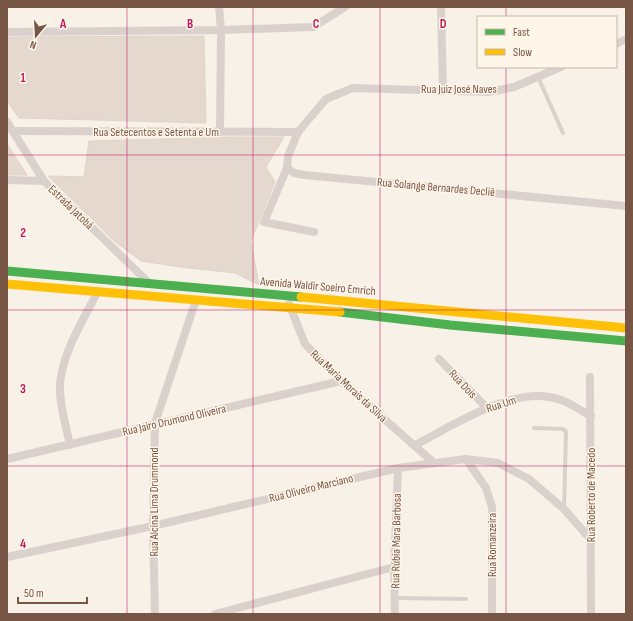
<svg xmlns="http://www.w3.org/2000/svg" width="633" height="621" font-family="'Sofia Sans Condensed',sans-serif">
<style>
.building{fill:#e5d9cf;stroke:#e1d3ca}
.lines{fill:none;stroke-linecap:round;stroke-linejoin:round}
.lane{stroke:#dad1cc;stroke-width:4}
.street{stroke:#dad1cc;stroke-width:8}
.fast{stroke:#4caf50;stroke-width:9}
.slow{stroke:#ffc107;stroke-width:9}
.grid{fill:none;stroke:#c2185b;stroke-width:1;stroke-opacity:0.55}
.labels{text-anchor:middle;stroke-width:3;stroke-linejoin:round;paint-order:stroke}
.street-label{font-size:12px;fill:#785646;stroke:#fff6ea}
.grid-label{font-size:13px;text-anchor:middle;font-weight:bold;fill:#c2185b;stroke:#fff6ea;stroke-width:3;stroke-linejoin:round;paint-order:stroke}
</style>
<rect width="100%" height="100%" fill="#f8f1e8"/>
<!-- building -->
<g class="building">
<path d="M204,36L206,123L19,118L7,101V37Z"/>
<path d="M235,137H284L266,167L275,182L251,241L259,285L235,273L180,267L141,261L114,241L48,176L84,177L89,141Z"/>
<path d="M7,144L27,175H7Z"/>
</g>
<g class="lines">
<!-- lane -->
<g class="lane">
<path d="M538,77L563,133"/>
<path d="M534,428L563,429L566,432L564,509"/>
<path d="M395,598L466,599"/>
</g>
<!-- street -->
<g class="street">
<path d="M219,7L221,30L220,132"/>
<path d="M441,7L443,91"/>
<path d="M7,32L221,30L313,27L345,7"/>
<path d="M616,44L626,39"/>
<path d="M561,67L514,87L489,92L353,88L326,99L298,132L288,156L287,168L294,173L304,175L626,206"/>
<path d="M7,122L44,181L147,281"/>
<path d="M13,131L298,132"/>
<path d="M287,168L264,222L314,232"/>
<path d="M7,180L44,181"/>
<path d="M289,304L305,344L341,381L433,462"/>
<path d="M439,359L487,408"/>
<path d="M590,377L591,614"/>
<path d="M70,445C66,425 59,404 60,384C63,352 82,322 97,293"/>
<path d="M415,445C450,427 509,389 549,397C565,399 578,409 591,416"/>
<path d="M7,459L341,381"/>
<path d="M466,459L486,488L492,507V614"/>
<path d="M7,557L153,526L398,468L466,459L498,463L529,479L564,509L591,540"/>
<path d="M155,614L153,526L155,423L196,300"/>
<path d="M215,614L394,567"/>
<path d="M395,614L394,567L398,468"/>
</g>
<!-- fast -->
<g class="fast">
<path d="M7,271L301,297"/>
<path d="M340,312L450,325L626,341"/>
</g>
<!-- slow -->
<g class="slow">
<path d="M7,284L340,312"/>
<path d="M301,297L626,328"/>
</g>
</g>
<!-- grid -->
<path class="grid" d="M127,7V614M253,7V614M380,7V614M506,7V17M506,67V614M7,155H626M7,310H626M7,466H626"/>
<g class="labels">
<!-- street labels -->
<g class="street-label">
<text x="459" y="93">Rua Juiz José Naves</text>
<text x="156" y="136">Rua Setecentos e Setenta e Um</text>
<text transform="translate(436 187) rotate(5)" y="4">Rua Solange Bernardes Decliê</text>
<text transform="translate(71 207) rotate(44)" y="4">Estrada Jatobá</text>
<text transform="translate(318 286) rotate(5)" y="4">Avenida Waldir Soeiro Emrich</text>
<text transform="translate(463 384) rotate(46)" y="4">Rua Dois</text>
<text transform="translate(349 386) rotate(43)" y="4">Rua Maria Morais da Silva</text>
<text transform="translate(501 404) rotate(-18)" y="4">Rua Um</text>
<text transform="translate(174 420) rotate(-13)" y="4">Rua Jairo Drumond Oliveira</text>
<text transform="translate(311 488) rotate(-14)" y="4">Rua Oliveiro Marciano</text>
<text transform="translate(591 495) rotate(-90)" y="4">Rua Roberto de Macedo</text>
<text transform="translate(154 502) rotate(-90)" y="4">Rua Alcina Lima Drummond</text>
<text transform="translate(396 541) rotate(-89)" y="4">Rua Rúbia Mara Barbosa</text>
<text transform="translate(492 545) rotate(-90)" y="4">Rua Romanzeira</text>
</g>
</g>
<g class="grid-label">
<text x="63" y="28">A</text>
<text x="190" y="28">B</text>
<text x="316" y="28">C</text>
<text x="443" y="28">D</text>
<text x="23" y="82">1</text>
<text x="23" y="237">2</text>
<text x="23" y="393">3</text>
<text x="23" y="548">4</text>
</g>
<!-- border -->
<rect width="633" height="621" fill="none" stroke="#785646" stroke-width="16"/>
<!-- legend -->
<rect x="477" y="16" width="140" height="52" fill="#fff6ea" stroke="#c9b6a8"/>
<rect x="485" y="29" width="20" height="6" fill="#4caf50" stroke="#c9b6a8"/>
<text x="513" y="36" font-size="12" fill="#785646">Fast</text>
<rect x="485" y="49" width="20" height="6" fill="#ffc107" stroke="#c9b6a8"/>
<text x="513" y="56" font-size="12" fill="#785646">Slow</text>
<!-- north arrow -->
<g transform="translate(36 36) rotate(198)" stroke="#fff6ea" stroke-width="3" paint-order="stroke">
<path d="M0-3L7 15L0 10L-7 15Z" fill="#785646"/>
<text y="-6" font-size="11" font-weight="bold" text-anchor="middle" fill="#785646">N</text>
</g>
<!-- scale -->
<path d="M18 597v6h69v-6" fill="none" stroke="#785646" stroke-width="2"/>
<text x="24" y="597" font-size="12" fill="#785646" stroke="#fff6ea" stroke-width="3" paint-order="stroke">50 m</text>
</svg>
